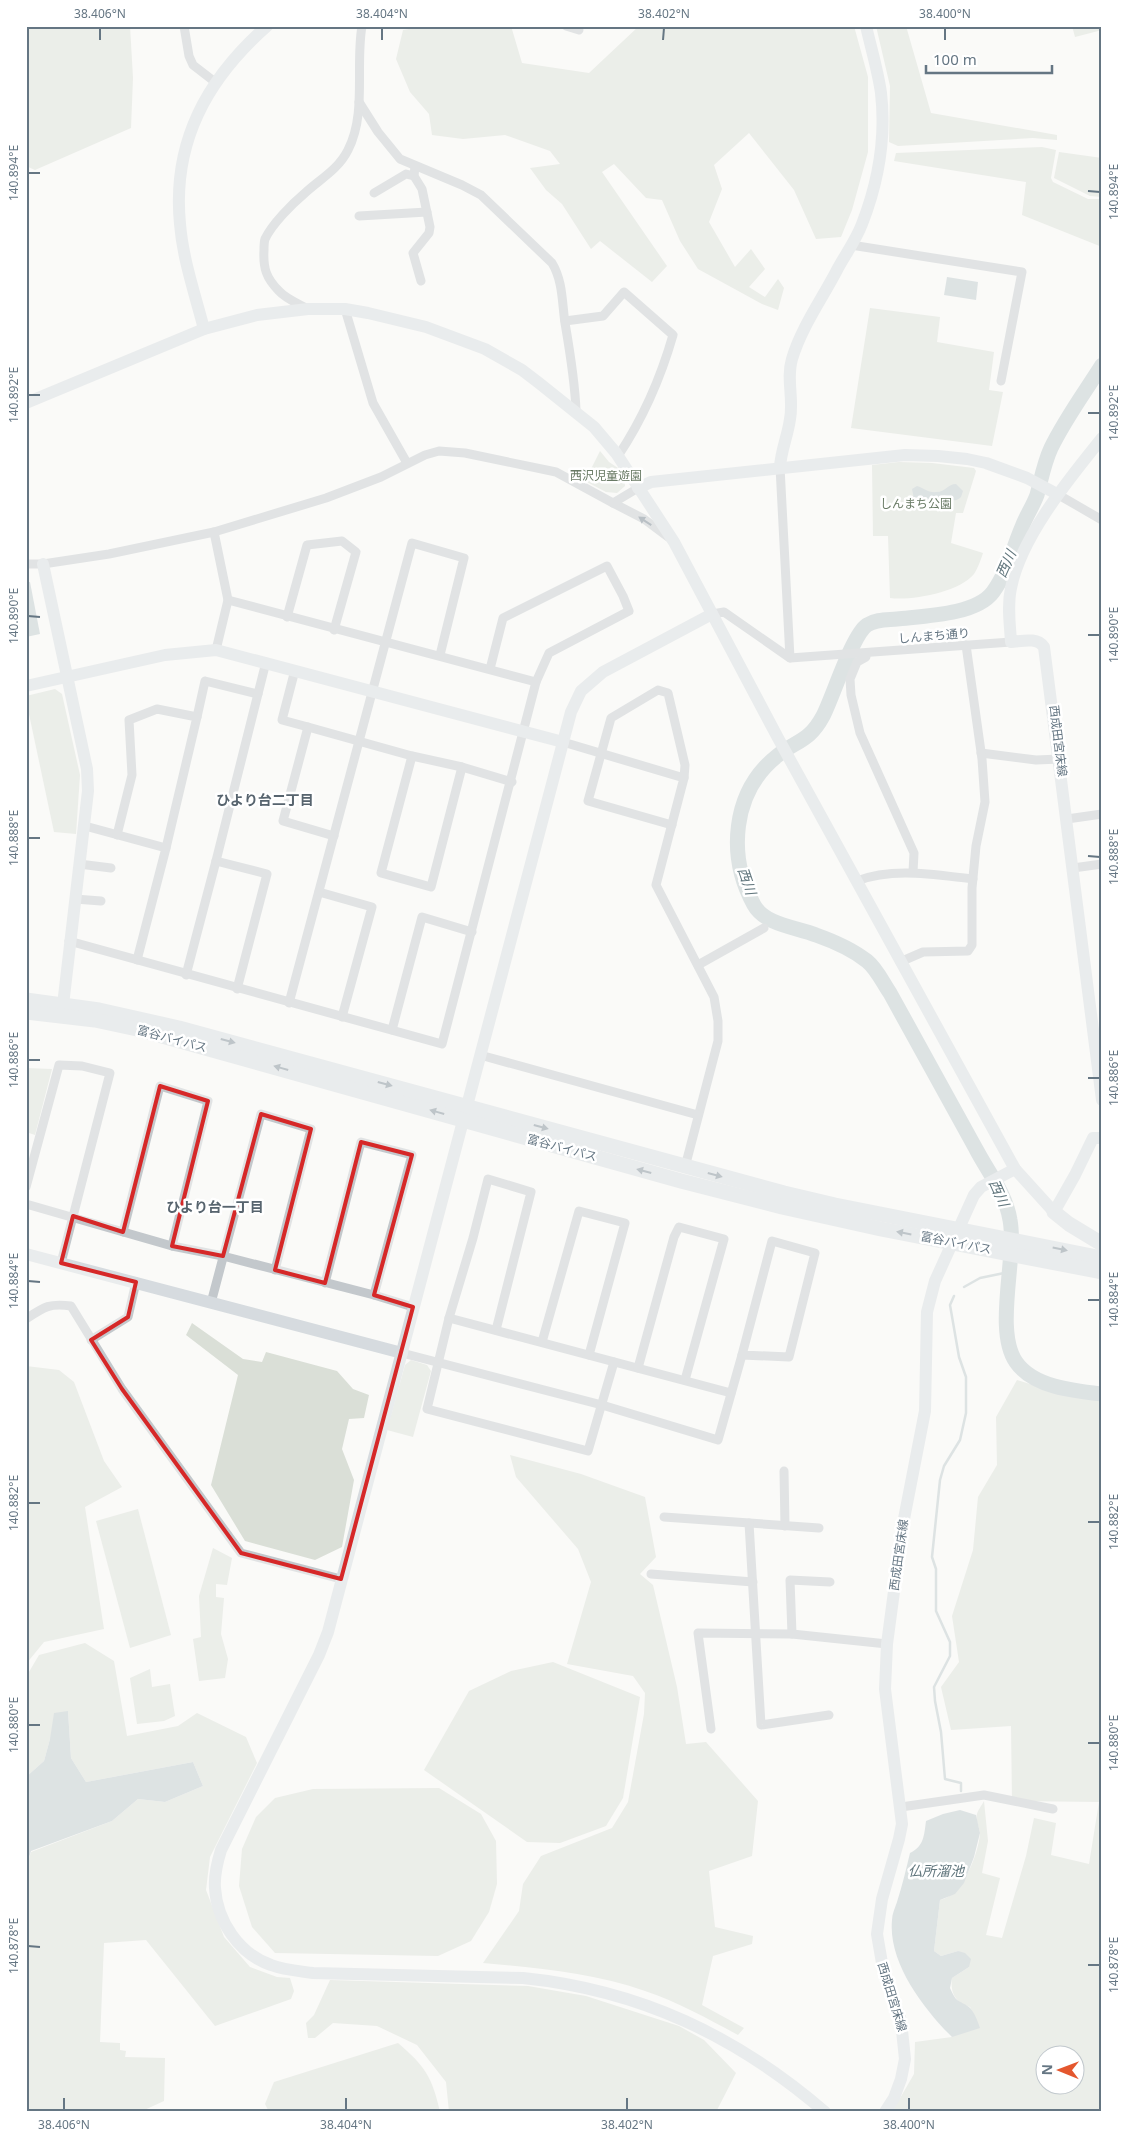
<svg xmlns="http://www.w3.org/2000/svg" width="1128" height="2138" font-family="'Noto Sans','Noto Sans JP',sans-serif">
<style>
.green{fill:#dadfd7;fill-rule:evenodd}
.water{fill:#bbc7cb}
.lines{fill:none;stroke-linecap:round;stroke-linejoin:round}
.stream{stroke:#bbc7cb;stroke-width:2.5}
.river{stroke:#bbc7cb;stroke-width:15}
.street{stroke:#c3c8cc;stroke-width:9}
.secondary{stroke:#d6dbdf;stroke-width:12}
.highway{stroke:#d6dbdf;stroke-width:15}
.oneway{fill:#6a7a87}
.oneway2{fill:#768591}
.marked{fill:none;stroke:#d62828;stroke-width:4;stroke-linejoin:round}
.ticks{fill:none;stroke:#657683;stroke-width:2}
.labels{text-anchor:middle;stroke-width:5;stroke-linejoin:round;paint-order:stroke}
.park-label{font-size:12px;fill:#687a64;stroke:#fff}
.street-label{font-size:12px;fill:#657683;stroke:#fff}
.water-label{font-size:14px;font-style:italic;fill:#60757c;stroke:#fff}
.neighbourhood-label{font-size:14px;font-weight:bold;fill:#57646e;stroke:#fff}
.neatline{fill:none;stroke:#657683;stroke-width:2}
.ticks-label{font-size:12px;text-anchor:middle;fill:#657683}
</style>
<rect width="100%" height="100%" fill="#fafaf8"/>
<!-- green -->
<g class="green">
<path d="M26,26H130L133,78L131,128L35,170L26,166Z"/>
<path d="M427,26H511L522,63L589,73L639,26H854L868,77V152L852,210L841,237L816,239L794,190L749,133L714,165L722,189L709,222L735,267L751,249L765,269L749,287L765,297L778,279L784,288L778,310L762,304L698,269L680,241L662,200L646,198L614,164L602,172L667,266L652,282L600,241L591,249L562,204L546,190L530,168L560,164L550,151L505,135L463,139L432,135L429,114L410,92L396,59L403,30Z"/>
<path d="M876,26H906L931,113L1057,135V140L1033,138L898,146L889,142L890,86Z"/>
<path d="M1072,26H1102V30L1075,37Z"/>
<path d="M1042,147L1056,150L1051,178L1053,182L1088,199H1102V247L1022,215L1026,182L894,161L896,153Z"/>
<path d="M1059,152L1102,158V197L1090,196L1054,178Z"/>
<path d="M870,308L940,317L937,342L994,352L989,390L1003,392L992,446L851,428Z"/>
<path d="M600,451L609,462L624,472L625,486L617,493L606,492L585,481Z"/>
<path d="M899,462L932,463L974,468L976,471L963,513H956L951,543L983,553C981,559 978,568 974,574C960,592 911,601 890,598L888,536H873L872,465Z"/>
<path d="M55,689L62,694L80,775L76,834L54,832L26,700V696Z"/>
<path d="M26,1068L52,1069L35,1135L26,1132Z"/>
<path d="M192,1323L243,1359L262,1362L266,1352L337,1371L353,1389L369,1395L364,1418L349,1419L342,1449L354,1480L342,1547L315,1560L245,1541L211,1485L238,1375L186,1335Z"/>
<path d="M411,1360L427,1365L431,1371L413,1437L387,1430L405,1365Z"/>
<path d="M26,1366L59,1370L74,1382L104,1461L122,1487L85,1507L104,1629L44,1642L26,1664Z"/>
<path d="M1017,1380L1072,1397L1102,1398V2112H892L914,2074L915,2042L952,2037L973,2013L970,2007C955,2003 950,1992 952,1978L969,1967L958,1951L941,1956L934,1951L940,1900C963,1896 978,1854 980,1834C980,1828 975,1820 977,1814C978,1810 982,1805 984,1801L988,1841L982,1873L1000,1878L986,1935L1002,1938L1026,1856L1034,1818L1056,1823L1051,1855L1089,1864L1099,1802L1012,1801L1011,1726L951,1730L941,1687L959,1662L952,1616L973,1550L978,1497L997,1465L996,1417ZM1046,2056H1076V2086H1046Z"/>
<path d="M510,1455L581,1474L645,1497L656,1557L640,1574L653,1585L677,1687L686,1744L706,1742L758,1801L752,1856L709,1871L715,1927L753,1936L752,1944L713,1956L702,2005L744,2028L738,2035C708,2019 678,2002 645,1991C593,1973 537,1968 483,1963L519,1911L523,1884L541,1856L612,1828L628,1802L644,1714L645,1693L633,1676L567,1664L591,1582L578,1549L516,1477Z"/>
<path d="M138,1509L171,1635L130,1648L96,1521Z"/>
<path d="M213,1548L232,1558L227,1585L216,1584V1597L224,1598L221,1634L228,1659L225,1678L199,1681L193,1639L201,1637L199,1596Z"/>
<path d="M85,1643L114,1661L127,1736L178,1726L197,1713L246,1737L257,1763L210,1857L206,1890L224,1937L250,1967L277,1977L290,1978L294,1991L291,1999L215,2026L146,1940L104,1943L100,2042L120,2043V2050L126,2051L125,2057L165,2058L164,2101L140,2112H26V1867L31,1852L112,1821L138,1799L165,1802L203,1786L193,1762L86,1782L71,1758L68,1711L50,1739L44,1761L26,1777V1677L39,1655Z"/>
<path d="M553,1662L640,1697L623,1798L606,1826L560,1843L527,1842L424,1770L469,1691L511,1671Z"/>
<path d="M150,1669L152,1687L170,1684L175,1716L164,1721L137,1724L130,1678Z"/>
<path d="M439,1788L481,1814L496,1841L497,1884L489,1912L471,1941L438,1956L275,1953L252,1927L239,1886L242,1849L256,1817L275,1798L313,1789Z"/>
<path d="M330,1980L528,1986L586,1996L679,2026L704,2040L736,2073L716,2112H449L446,2082L417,2045L377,2026L333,2023L315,2038H308L306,2023L314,2015Z"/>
<path d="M398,2043C425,2066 432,2077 440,2112H269L265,2104L274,2082Z"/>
</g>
<!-- water -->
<g class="water">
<path d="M947,277L978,282L976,300L944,295Z"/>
<path d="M956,484L963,491L961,497C955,503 950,500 945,495L939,496V503L933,507L920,506L914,499L912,489L917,486C924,488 928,493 937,492C945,492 948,484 956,484Z"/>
<path d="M26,582H30L40,634L26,637Z"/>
<path d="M68,1711L71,1758L86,1782L193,1762L203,1786L165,1802L138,1799L112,1821L31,1851L26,1867V1777L44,1761L50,1739L54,1713Z"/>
<path d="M960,1810L976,1815L980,1833L974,1857L964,1883L955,1894L940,1900L934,1951L941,1956L958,1951L965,1953L971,1959L969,1967L952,1978L950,1988C957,2004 958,1999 969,2007C974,2011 978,2022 980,2028L952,2037C924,2009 888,1963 892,1920C892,1914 895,1908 897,1902C902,1886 906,1870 910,1853C924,1846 924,1836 926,1821L943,1814Z"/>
</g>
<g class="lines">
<!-- stream -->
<g class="stream">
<path d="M964,1287L980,1278L1009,1272"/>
<path d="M954,1296L950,1305L959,1357L966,1377V1413L960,1440L944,1466L940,1480L932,1557L936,1569V1611L950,1642V1656L934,1687L935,1701L941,1732L945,1779L961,1783V1791"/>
</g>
<!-- river -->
<path class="river" d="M1102,365C1085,392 1065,419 1051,448C1044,463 1041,480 1037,495C1033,506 1026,516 1022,527C1013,548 1007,573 993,592C976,615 924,616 897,619C888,620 876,619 867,625C852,635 833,697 823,716C809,742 797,740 777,756C732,792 727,856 754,905C765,925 796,927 816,935C833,941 853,950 867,961C877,969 883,983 890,993C919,1045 947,1097 976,1149C988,1172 1006,1194 1010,1220C1017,1258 994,1330 1016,1362C1033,1387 1074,1391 1102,1394"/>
<!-- street -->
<g class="street">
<path d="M184,26L189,56L193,65L215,82"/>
<path d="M566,26L579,30"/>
<path d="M359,102L378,132L400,159L462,185L481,195L552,263C563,281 562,303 565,323C570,352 575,381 576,411"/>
<path d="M415,166L414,176L422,189L430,227L429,233L413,253L421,281"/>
<path d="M374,193L406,174L414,176"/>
<path d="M359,216L427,212"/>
<path d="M851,245L1022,272L1001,381"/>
<path d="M308,309C299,304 286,299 279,291C266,278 263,268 264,250C264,247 264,242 265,239C272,224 292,204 305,193C320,179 338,170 348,150C367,113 355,66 362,26"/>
<path d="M345,309L373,403L407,463"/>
<path d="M565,321L603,316L624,292L673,335C661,377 642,420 618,456"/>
<path d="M780,467L790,658"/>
<path d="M1057,494L1102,520"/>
<path d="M613,503L644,519L668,537"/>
<path d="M214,532L228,600L216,650"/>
<path d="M26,564H43L109,554L214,532L326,498L381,477L425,455L439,451L465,453L556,472L613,503L638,488"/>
<path d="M228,600L536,682"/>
<path d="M712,614L724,612L790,658L1011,642"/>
<path d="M287,617L307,545L342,541L356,552L334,630"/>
<path d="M866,654V657L857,662L850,679L851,695L860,733L914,853L913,872"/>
<path d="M295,670L282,720L308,727"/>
<path d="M197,717L205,681L258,694"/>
<path d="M563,742L684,778L656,885L714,997L718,1021V1041L685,1167"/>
<path d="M981,753L1036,760L1060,759"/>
<path d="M412,756L381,873L431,887L462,767"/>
<path d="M1067,819L1102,814"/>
<path d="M672,825L588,801L611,718L658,690L668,693L685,765L684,778"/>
<path d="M85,826L166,848L137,960"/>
<path d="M117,835L132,775L129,720L157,709L197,717L166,848"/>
<path d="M334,836L283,821L308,727L412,756L462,767L512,782"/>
<path d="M216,861L266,662"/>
<path d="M79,864L111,868"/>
<path d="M1073,868L1102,864"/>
<path d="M857,881C893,867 935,875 973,879"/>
<path d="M319,892L372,907L342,1017"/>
<path d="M75,899L101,901"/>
<path d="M69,941L442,1044L536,682L549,653L629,611L623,596L607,566L503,618L490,669"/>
<path d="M900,962L923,952L968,951L972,945V888L976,846L985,802L982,759L966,645"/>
<path d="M698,965L764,928"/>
<path d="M186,975L216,861L267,874L237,989"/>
<path d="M289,1003L412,543L464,558L440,655"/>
<path d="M392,1030L422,917L472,932"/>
<path d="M480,1055L698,1115"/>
<path d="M26,1187L59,1065L82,1066L110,1073L61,1263"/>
<path d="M26,1204L172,1246L223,1256L374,1295L412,1155L361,1142L325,1283"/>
<path d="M123,1232L160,1086L208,1101L172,1246"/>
<path d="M772,1241L815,1253L789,1357L742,1355Z"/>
<path d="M374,1295L413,1307"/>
<path d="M211,1303L261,1114L311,1129L275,1270"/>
<path d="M449,1318L731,1393"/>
<path d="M26,1319C44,1307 49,1303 71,1306L122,1389L241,1553L341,1579"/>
<path d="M496,1330L531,1192L488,1179L473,1238L449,1318L427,1409L588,1451L614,1362"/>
<path d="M91,1340L128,1317L136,1282"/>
<path d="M542,1342L579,1211L625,1223L589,1355"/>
<path d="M402,1353L602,1405L718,1440L742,1355"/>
<path d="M638,1368L674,1237L679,1227L724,1239L685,1380"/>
<path d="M784,1471L785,1526"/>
<path d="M664,1517L819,1528"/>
<path d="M749,1523L761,1725L829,1715"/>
<path d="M651,1574L753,1582"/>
<path d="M792,1634L790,1580L830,1582"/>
<path d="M711,1729L698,1633L792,1634L887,1644"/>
<path d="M901,1807L984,1795L1053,1809"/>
</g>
<!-- secondary -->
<g class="secondary">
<path d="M204,329C195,294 183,260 180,224C172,142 207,79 267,26"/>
<path d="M26,403L204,329L257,315L308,309H345L368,313L426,327L485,349L522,370L539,383L594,427L616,453L674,542L778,738L1015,1169L1054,1212L1075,1175L1093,1138H1102"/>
<path d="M1102,438C1069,479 1021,537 1011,588C1007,606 1010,624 1011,642C1023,641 1037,637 1044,647L1102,1100"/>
<path d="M780,467C781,450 788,435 790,419C794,399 786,379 792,359C801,328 822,299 837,270C845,255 856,240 862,224C878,183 886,137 881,93C878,71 871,48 866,26"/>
<path d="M638,488L651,482L905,455L938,456L967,459L986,463L1027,478L1057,494"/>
<path d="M43,564L87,769L88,791L63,1005"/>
<path d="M712,614L603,672L581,691L571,712L328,1632L319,1655L221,1850C217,1863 214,1875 215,1888C217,1921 239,1954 271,1965C284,1970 299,1971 313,1973L523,1978C640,1990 737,2036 825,2112"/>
<path d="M26,686L165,655L216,650L563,742"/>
<path d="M26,1254L402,1353"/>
<path d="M885,2112L894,2098L901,2079L905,2059L901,2021L883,1969L877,1934L882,1899L899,1839L902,1824L885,1689L887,1644L903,1524L925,1411L927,1312L935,1281L974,1195L981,1187L1015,1169"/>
</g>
<!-- highway -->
<g class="highway">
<path d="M26,1000L99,1010L179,1028L784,1193L835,1205L1102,1258"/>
<path d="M26,1012L95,1020L137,1029L681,1181L782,1207L881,1229L1102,1272"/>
<path d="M1054,1212L1069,1224L1102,1244"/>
</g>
</g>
<!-- one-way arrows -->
<defs><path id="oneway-solid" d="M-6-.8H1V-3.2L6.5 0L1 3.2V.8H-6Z" transform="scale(1.25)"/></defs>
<use class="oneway" href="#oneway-solid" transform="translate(645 521) rotate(-147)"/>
<g class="oneway2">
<use href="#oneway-solid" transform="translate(228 1041) rotate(15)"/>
<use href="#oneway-solid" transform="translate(281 1068) rotate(-164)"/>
<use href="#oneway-solid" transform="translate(385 1084) rotate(15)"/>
<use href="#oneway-solid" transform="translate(437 1112) rotate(-164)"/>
<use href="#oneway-solid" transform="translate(541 1127) rotate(15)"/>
<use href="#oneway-solid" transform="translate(644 1171) rotate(-165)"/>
<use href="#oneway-solid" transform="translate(715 1175) rotate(15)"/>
<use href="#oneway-solid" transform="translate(904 1233) rotate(-169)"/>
<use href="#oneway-solid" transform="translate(1060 1249) rotate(12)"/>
</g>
<!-- marked area -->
<path d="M0 0H1128V2138H0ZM160,1086L208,1101L172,1246L223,1256L261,1114L311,1129L275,1270L325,1283L361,1142L412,1155L374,1295L413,1307L341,1579L241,1553L122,1389L91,1340L128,1317L136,1282L61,1263L73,1216L123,1232Z" fill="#fafaf8" fill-opacity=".55" fill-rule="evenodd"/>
<path class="marked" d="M160,1086L208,1101L172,1246L223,1256L261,1114L311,1129L275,1270L325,1283L361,1142L412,1155L374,1295L413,1307L341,1579L241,1553L122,1389L91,1340L128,1317L136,1282L61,1263L73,1216L123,1232Z"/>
<!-- ticks -->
<path class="ticks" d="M100,40V28M382,40V28M663,40L664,28M945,40V28M28,173H40M1088,191L1100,192M28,395H40M1088,413H1100M28,616L40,617M1088,635H1100M28,838H40M1088,856L1100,857M28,1060H40M1088,1078H1100M28,1281L40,1282M1088,1300H1100M28,1503H40M1088,1522H1100M28,1725H40M1088,1743H1100M28,1946L40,1947M1088,1965H1100M64,2110V2098M346,2110V2098M627,2110V2098M909,2110V2098"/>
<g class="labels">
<!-- park labels -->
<g class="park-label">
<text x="606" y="480">西沢児童遊園</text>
<text x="916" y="508">しんまち公園</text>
</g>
<!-- street labels -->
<g class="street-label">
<text transform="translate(934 636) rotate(-5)" y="4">しんまち通り</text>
<text transform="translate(1058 741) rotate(83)" y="4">西成田宮床線</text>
<text transform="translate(172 1039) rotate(15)" y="4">富谷バイパス</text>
<text transform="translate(562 1148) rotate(15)" y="4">富谷バイパス</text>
<text transform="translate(956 1243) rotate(11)" y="4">富谷バイパス</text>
<text transform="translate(899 1555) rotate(-82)" y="4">西成田宮床線</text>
<text transform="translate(892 1997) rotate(73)" y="4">西成田宮床線</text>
</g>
<!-- water labels -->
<g class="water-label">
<text transform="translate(1006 564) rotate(-66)" y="5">西川</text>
<text transform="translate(747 881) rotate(71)" y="5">西川</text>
<text transform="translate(999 1193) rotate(66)" y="5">西川</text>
<text x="936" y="1876">仏所溜池</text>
</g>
<!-- neighbourhood labels -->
<g class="neighbourhood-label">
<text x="265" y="805">ひより台二丁目</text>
<text x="215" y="1212">ひより台一丁目</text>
</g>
</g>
<!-- border -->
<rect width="1128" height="2138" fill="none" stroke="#ffffff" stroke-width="55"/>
<!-- north arrow -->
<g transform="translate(1060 2070) rotate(271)"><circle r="24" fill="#ffffff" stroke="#c1c8cd"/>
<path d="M0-4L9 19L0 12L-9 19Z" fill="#e4572e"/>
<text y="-8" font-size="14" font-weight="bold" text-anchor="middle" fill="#657683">N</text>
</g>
<!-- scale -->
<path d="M926 65v8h126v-8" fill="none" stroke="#657683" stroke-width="2.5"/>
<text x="933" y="65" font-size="15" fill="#657683" stroke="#ffffff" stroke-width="4" paint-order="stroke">100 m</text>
<rect x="28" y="28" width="1072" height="2082" class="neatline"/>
<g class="ticks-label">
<text x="100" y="18">38.406°N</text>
<text x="382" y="18">38.404°N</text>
<text x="664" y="18">38.402°N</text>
<text x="945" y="18">38.400°N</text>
<text transform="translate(14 173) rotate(-90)" y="4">140.894°E</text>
<text transform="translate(1114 192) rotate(-90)" y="4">140.894°E</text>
<text transform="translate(14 395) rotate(-90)" y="4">140.892°E</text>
<text transform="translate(1114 413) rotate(-90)" y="4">140.892°E</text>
<text transform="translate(14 616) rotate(-90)" y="4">140.890°E</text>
<text transform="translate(1114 635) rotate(-90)" y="4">140.890°E</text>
<text transform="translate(14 838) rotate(-90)" y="4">140.888°E</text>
<text transform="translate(1114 857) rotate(-90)" y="4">140.888°E</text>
<text transform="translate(14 1060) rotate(-90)" y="4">140.886°E</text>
<text transform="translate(1114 1078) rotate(-90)" y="4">140.886°E</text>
<text transform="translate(14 1281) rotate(-90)" y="4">140.884°E</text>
<text transform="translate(1114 1300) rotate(-90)" y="4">140.884°E</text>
<text transform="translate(14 1503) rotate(-90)" y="4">140.882°E</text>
<text transform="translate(1114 1522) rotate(-90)" y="4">140.882°E</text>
<text transform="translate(14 1725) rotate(-90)" y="4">140.880°E</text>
<text transform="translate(1114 1743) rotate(-90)" y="4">140.880°E</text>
<text transform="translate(14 1946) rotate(-90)" y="4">140.878°E</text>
<text transform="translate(1114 1965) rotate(-90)" y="4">140.878°E</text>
<text x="64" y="2129">38.406°N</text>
<text x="346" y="2129">38.404°N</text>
<text x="627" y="2129">38.402°N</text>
<text x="909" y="2129">38.400°N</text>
</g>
</svg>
